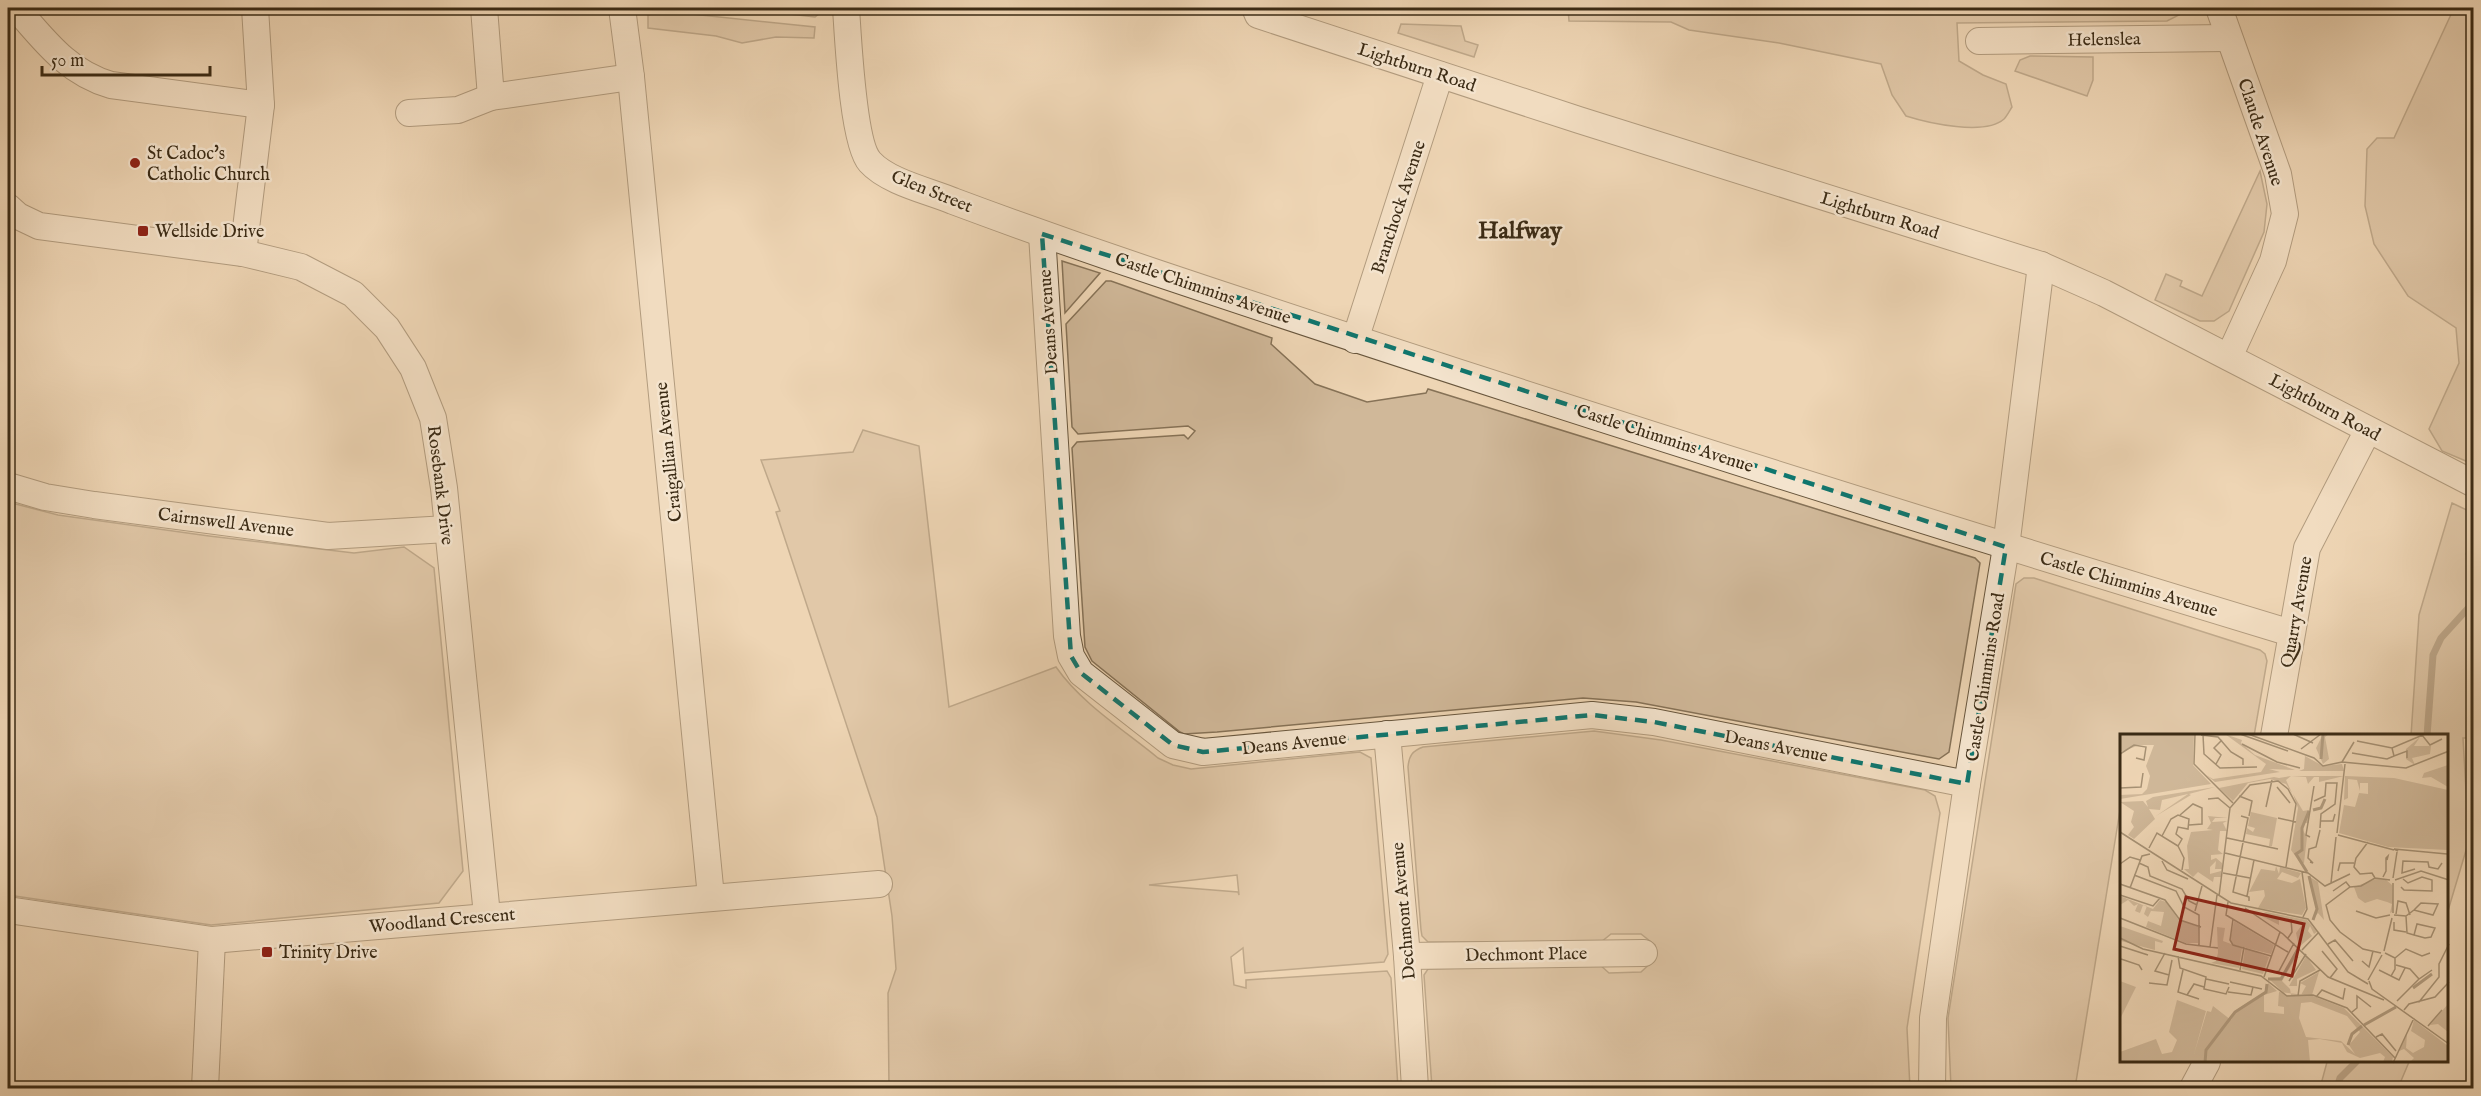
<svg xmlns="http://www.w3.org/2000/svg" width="2481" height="1096" font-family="'IM FELL English',serif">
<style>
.green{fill:#d0b899;stroke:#867257;stroke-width:1.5;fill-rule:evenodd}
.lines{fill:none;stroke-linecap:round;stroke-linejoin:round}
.stream{stroke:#826e54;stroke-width:7}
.minor-casing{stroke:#68563d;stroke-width:28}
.minor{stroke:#f4e4ce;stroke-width:26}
.marked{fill:none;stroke:#0f766e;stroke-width:4.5;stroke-dasharray:12 8;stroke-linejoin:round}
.poi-dot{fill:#8f2418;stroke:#f4e4ce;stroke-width:2}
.labels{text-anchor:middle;stroke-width:5;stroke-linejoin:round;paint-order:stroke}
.street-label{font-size:18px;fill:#3b2b15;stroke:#f4e4ce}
.poi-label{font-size:18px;fill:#3b2b15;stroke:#f4e4ce;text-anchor:start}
.district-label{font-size:24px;font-weight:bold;fill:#3b2b15;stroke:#f4e4ce}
.inset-river{fill:none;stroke:#b19b7e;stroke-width:3}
.inset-road{fill:none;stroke:#a69174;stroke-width:1.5}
.view{fill:#8f2418;fill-opacity:0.15;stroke:#8f2418;stroke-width:3}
.inset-edge{fill:none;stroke:#3b2b15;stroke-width:3}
</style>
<rect width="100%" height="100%" fill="#eed5b4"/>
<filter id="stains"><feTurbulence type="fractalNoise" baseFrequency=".00333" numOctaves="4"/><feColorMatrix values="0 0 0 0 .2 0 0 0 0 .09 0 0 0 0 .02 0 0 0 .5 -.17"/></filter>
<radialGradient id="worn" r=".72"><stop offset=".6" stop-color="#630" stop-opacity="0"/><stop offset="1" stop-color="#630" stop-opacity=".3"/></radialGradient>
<!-- green -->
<g class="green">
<path d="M736,8H821L820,13L815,17Z"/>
<path d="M1568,8H2187L2181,14L2167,21L1957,23L1959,61L1983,75L2006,84L2012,107C2010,110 2007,116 2004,119C1985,136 1928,123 1906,116L1892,95L1881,64L1779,43L1689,30L1671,22L1569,21Z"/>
<path d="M2454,8H2474L2473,464L2442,451L2429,429L2459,363L2456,328L2408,296L2374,244L2365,206L2367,149L2377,138H2394Z"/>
<path d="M663,11L815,27L814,38L776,37L742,43L716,36L648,28V15Z"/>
<path d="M1401,24L1461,26L1465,41L1478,45L1474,57L1398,33Z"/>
<path d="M2030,56L2093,57V80L2087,96L2015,71L2020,60Z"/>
<path d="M2260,171L2267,204L2264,232L2229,311L2214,321H2200L2155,300L2166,274L2182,281L2180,286L2202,296Z"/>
<path d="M1062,261L1100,273L1065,313Z"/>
<path d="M1106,281H1111L1272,338L1271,344L1315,384L1367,402L1426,393L1428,389L1975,558L1980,563L1949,752L1939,759L1636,702L1583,698L1217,732L1184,734L1180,732L1092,661L1085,647L1072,448L1077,442L1184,435L1188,439L1195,431L1188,426L1078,434L1072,427L1066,324Z"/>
<path d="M863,430L919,446L949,707L1056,667C1082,704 1124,730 1158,758L1173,765L1191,769L1360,752L1371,758L1388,954L1384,962L1245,973L1243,948L1231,957L1234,985L1246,988V980L1387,971L1391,978L1398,1088H889L888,993L896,969L892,916L877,817L776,512L780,511L761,460L853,452ZM1237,875L1239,895L1238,892L1149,885Z"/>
<path d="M8,502L58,515L209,536L354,553L404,547L434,568L463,871L439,903L211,925L8,895Z"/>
<path d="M2452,503L2473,513L2474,649L2469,670L2473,674L2474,738H2463L2468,826L2467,847L2447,914L2446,736H2411L2419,615Z"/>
<path d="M2024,578H2034L2260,650L2265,654L2267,661L2254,736H2121V804L2075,1088H1951L1948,1018L2016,584Z"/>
<path d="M1594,731L1661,740L1925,790L1935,796L1940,813L1907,1028L1910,1088H1432L1424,975L1428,969L1599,964L1609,973L1641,972L1654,960L1655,945L1641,934H1611L1601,942H1428L1422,936L1421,930L1408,767C1409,756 1412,751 1423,747Z"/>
<path d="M2327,1062H2409L2398,1088H2320Z"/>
</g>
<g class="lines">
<!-- stream -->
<g class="stream">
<path d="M2474,551L2469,554L2474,564"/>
<path d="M2427,736L2433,655L2441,638L2471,605L2474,595"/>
<path d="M2337,1088L2340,1078L2356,1062"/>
</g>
<!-- minor casing -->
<g class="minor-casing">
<g id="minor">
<path d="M16,8C44,40 68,73 111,85L261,105"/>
<path d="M484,8L491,97L631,77"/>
<path d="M622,8L631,77L711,897"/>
<path d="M846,8C848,37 853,144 870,162C888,182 929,191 953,201C1020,226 1088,250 1157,273C1533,399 1911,518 2291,633"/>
<path d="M1255,8L1258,15L1579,120L2041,265L2104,293L2474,484"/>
<path d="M2219,8L2278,174L2285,214L2273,261L2229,357"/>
<path d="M1979,41L2228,38"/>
<path d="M409,113L458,110L491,97"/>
<path d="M8,207L18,216L39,226L243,253L301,267L353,294L387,328L413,368L433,418L444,488L487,915"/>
<path d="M1042,234L1067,636L1071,656L1081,673L1173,745L1203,752L1592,715L1654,722L1967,784"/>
<path d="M243,253L261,105L255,8"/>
<path d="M1355,340L1440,75"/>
<path d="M8,486L45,497L94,505L328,536L447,529"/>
<path d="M1387,734L1407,956L1415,1088"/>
<path d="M2274,736L2307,548L2368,430"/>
<path d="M8,910L212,940L879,884"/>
<path d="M1407,956L1644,953"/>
<path d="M205,1088L212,940"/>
<path d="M1932,1088L1933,1018L1967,784L2006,547L2041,265"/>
<path d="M2193,1088L2207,1062"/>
</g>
</g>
<!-- minor -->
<use href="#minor" class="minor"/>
</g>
<!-- marked area -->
<path d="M0 0H2481V1096H0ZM1042,234L2006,547L1967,784L1654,722L1592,715L1203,752L1173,745L1081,673L1071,656Z" fill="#eed5b4" fill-opacity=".55" fill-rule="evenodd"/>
<path class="marked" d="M1042,234L2006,547L1967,784L1654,722L1592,715L1203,752L1173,745L1081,673L1071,656Z"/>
<!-- markers -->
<g class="poi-dot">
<circle cx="135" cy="163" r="6"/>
<rect x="137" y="225" width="12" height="12" rx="3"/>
<rect x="261" y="946" width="12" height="12" rx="3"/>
</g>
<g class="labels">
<!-- street labels -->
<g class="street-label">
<text transform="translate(2104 39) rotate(-1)" y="6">Helenslea</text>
<text transform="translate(1417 67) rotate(18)" y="6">Lightburn Road</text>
<text transform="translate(2261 132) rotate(72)" y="6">Claude Avenue</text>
<text transform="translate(932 191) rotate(22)" y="6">Glen Street</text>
<text transform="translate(1398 207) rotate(-72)" y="6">Branchock Avenue</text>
<text transform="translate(1880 215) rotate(17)" y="6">Lightburn Road</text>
<text transform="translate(1203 288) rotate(19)" y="6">Castle Chimmins Avenue</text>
<text transform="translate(1048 322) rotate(-94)" y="6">Deans Avenue</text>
<text transform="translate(2325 407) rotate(28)" y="6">Lightburn Road</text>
<text transform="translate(1665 438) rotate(18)" y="6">Castle Chimmins Avenue</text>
<text transform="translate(668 452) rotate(-96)" y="6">Craigallian Avenue</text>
<text transform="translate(441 485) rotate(83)" y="6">Rosebank Drive</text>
<text transform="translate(226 522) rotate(7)" y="6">Cairnswell Avenue</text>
<text transform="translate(2129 584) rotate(17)" y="6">Castle Chimmins Avenue</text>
<text transform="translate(2296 612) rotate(-80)" y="6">Quarry Avenue</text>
<text transform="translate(1985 677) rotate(-81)" y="6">Castle Chimmins Road</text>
<text transform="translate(1294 743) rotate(-6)" y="6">Deans Avenue</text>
<text transform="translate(1776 746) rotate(11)" y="6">Deans Avenue</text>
<text transform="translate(1403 911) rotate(-95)" y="6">Dechmont Avenue</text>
<text transform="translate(442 920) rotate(-5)" y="6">Woodland Crescent</text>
<text transform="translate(1526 954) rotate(-1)" y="6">Dechmont Place</text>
</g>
<!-- poi labels -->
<g class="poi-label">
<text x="147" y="159">St Cadoc's<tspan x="147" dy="21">Catholic Church</tspan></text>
<text x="155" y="237">Wellside Drive</text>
<text x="279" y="958">Trinity Drive</text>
</g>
<!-- district labels -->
<g class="district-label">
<text x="1520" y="238">Halfway</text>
</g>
</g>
<!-- overview -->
<g transform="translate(2120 734)">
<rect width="328" height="328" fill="#eed5b4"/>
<path d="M0,0H74L73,31L91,50L0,65V61L22,60L27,55L30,42L26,32L34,11H20L0,18ZM105,0L122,6L121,9L135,21L175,36L149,35L160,38L95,48L86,41L93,45L141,38L146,30ZM203,0H209L205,3L209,25L203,30L196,14ZM300,3L294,12H311L310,20L292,24L295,31L286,25V15ZM185,22L203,32L222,30L224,37H179L184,35ZM328,31V53L311,43L302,44L304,39ZM171,42L166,46L172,59L166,50L150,45L128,49L113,67L99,54L154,43L159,44L171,42H224L199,48V43H194L188,50L186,43ZM225,42L274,44L328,56V116L268,113L219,99L224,71L235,73L239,59L248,60V49H240V57L237,46L228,45V64L224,66ZM95,53L69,60L71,61L36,82L68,60L42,66L40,76L29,75L35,85L14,105L8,101L14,93L11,88L14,77L0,68L23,67L28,73L26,67L33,63ZM173,60L183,77L189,76V89H184L182,95L187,103L184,129L181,130L171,116L178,74ZM131,78L157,84L152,112H149L150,105L126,100L127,94L133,98L135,94L128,92ZM88,82L108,84H95L92,88L107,87L103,89L107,97H100L98,116L103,120L91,121V126L96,124L102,129V135H95L96,127L90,133V140L101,137V143H94L93,148L78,138L73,143L64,135H69L67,112L71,98L93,96L87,95L91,89ZM156,132L159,140L160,133L181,139L178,144L162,138L157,145L172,149L180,145L186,174L182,181L138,174L145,162L144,156L129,158L141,135L155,137ZM188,142L198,148L204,186L198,179L192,186L196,175ZM256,145H265L272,151L273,168L272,178L270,179L272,170L267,168L257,165L245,169L238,164L234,153ZM0,162L33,175L40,166L46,168L58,185L79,193L78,209H66L26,193L28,187L41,192L44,178L31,177L28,183L24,180L27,172L23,171L20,179L15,177L18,170L14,172L8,166L0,171ZM146,178L187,186L197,198L194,200L190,192L188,197L192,202L179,213L176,199L184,188L159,185V191L140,181ZM114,187L154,211L151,220L114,211L110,206ZM0,192L43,207L42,209L35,207V216L1,207ZM97,193L105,194L103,207L122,214L119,234L91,229L96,227L98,219ZM125,214L149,223L143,240L122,235ZM177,214L178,224L184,221L175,225L162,247L170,255L171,261H166L148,244L162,243ZM186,222L196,236L177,245V252H169ZM199,238L192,261H181L186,252L180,249ZM0,247L16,253L0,285ZM148,249L157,257L144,261V278L164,280V273L158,272L159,258L193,262L224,274L273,323L272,328H263L265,323L260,319L240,324L227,318L222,309L200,305L188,306L190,328L0,329V318L36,305L42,320L52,318L57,306L49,298L57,266L86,277L74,320L87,277L91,278L93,272L111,286L116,276L146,257ZM191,268L227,282L240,298L229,311L235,320L221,307L186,303L179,284L181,269ZM328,270V298L318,290L310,291ZM294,286L328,312V328H290L294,324L284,315L279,317L287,300L286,314L293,319L304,313L305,306L291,297Z" fill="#d0b899" fill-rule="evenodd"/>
<path class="inset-river" d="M201,25L203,0M193,76L201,74L205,65M187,138L176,120L182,116V94L189,77M189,142L197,175L193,186M148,245H161L178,215M293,254L312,240M244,291L276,273M228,311L232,300L242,292M85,329L86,316L115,278L146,258L147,250"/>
<path class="inset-road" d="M75,0L74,30L113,69M120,0L168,17M128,0L194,24L203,32L222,28L234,8M173,0L193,9M81,1L98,3L111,18L123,25V31M83,1L84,20L100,34L137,33M302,1L310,11L322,5M237,7L272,14L305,0M122,10L157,28L180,34M272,14L274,22L287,17V24M181,15L201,0M232,19L267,25L274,22M0,20L14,11L26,13L24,26L16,24M222,28L286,34L329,17M96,30L101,21L94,14L102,6M157,53L170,69M0,54L21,53L23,39M119,62L132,67L129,82M88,65L98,64L110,74M194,67L205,62L206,49H217L215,70L201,80L200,94M146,73L152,46M60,81L73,70L82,74V90L69,91M121,82L128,84L113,158L129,163V167M158,84L176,88M201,87H213L215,80M0,98L111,169L188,185L228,238L248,250M217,99L225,30M218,101L274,116M42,102L51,85L58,81L69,85L68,95L58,93L56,100L62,105L58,112M190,103L186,101L194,52M107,104L158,115M248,108L236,124L234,133L240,140L252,139L255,144M58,112L64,124L62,136M29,114L37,99L58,112M278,117L274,115L327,120M105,119L188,139L205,152L230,140M42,127L47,136L68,145M190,128L193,129L188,124L189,115L196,113L200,96M19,129L28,133L30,142L62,155L69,167L77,171M0,130L10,123L20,126M295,135L282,139L283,127L308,128L309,133L318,135L322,129M218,137L220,129H234M182,138L187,175L183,183M103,139L130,144M14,141L56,157L64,173L79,181V212M263,143L266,137V124L268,122L267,126M273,144L277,118M275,146L301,137L329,146M211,149L216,103M0,150L45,166L60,186L81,193M281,153L284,156L312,157V146L302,143L288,149L283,145M10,154L22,122L30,120M213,157L226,148L230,153M0,161L33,172L40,164M99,162L110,74L130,51L158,47L168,55L176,70L166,133M127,162L134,126M108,168L106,181L168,218M125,174L163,200L208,243L264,266M75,177L82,152M236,177L256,184L270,181M273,179V149M276,180L278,167L286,169L290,181M274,181L286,182L294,176L313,181L318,170L301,169L294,176M286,182L287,199L294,201L305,204L311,203L315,194L297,190L294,201M0,184L66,210L98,214M113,185L110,206L113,211L151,222M274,188V196L286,198M0,204L23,215L141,242L167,262L193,261L227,274L275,324M168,204L172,198L171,185M208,210L215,206L233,227M0,212L28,221M90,213L97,161M182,216L199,198M63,217L95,224M202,217L217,235L210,244M264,217L272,184M45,219L35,237L49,241M261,219L243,215L220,198L210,186L206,171L230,153L241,152L255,144L270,146M58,222L60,234L86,243L84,255L106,260L109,253M275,224L286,215L302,222L310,219M1,225L19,231L22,236M242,227L249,233L253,217M276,231L290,235L299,245L312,236M63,236L58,258L79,265M120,236L124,213M259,236L271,242L275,235V224L265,219M155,238L159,237L174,209M271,242L279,246L285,234M144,243L160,198M86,245L109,250M248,246L262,221M169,247L186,220M249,247L252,255L329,310M110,248L142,255M29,249L47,251L52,226M108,258L131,261L133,253M67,261L74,250L84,253M178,262L180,247L200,236M196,263L202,256L223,265L225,254M277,267L299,245M299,268L319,243V230L329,210M284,276L289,270L315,263L329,248M232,278L237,274V262L251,273M308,292L322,276M256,303L262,300L276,317M273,329L294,284"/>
<path class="view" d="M66,163L184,190L172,242L54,215Z"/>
<rect width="328" height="328" class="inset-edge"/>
</g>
<!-- margin -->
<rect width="2481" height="1096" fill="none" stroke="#eed5b4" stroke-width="30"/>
<rect x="9" y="9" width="2463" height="1078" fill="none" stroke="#3b2b15" stroke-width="3"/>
<rect x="15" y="15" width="2451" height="1066" fill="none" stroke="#3b2b15" stroke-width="1.5"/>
<!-- scale -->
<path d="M42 66v9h168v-9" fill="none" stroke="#3b2b15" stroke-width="3"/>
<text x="51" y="66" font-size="18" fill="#3b2b15" stroke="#f4e4ce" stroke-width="4.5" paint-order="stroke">50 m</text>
<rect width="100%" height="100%" filter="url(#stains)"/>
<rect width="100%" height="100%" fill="url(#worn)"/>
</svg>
